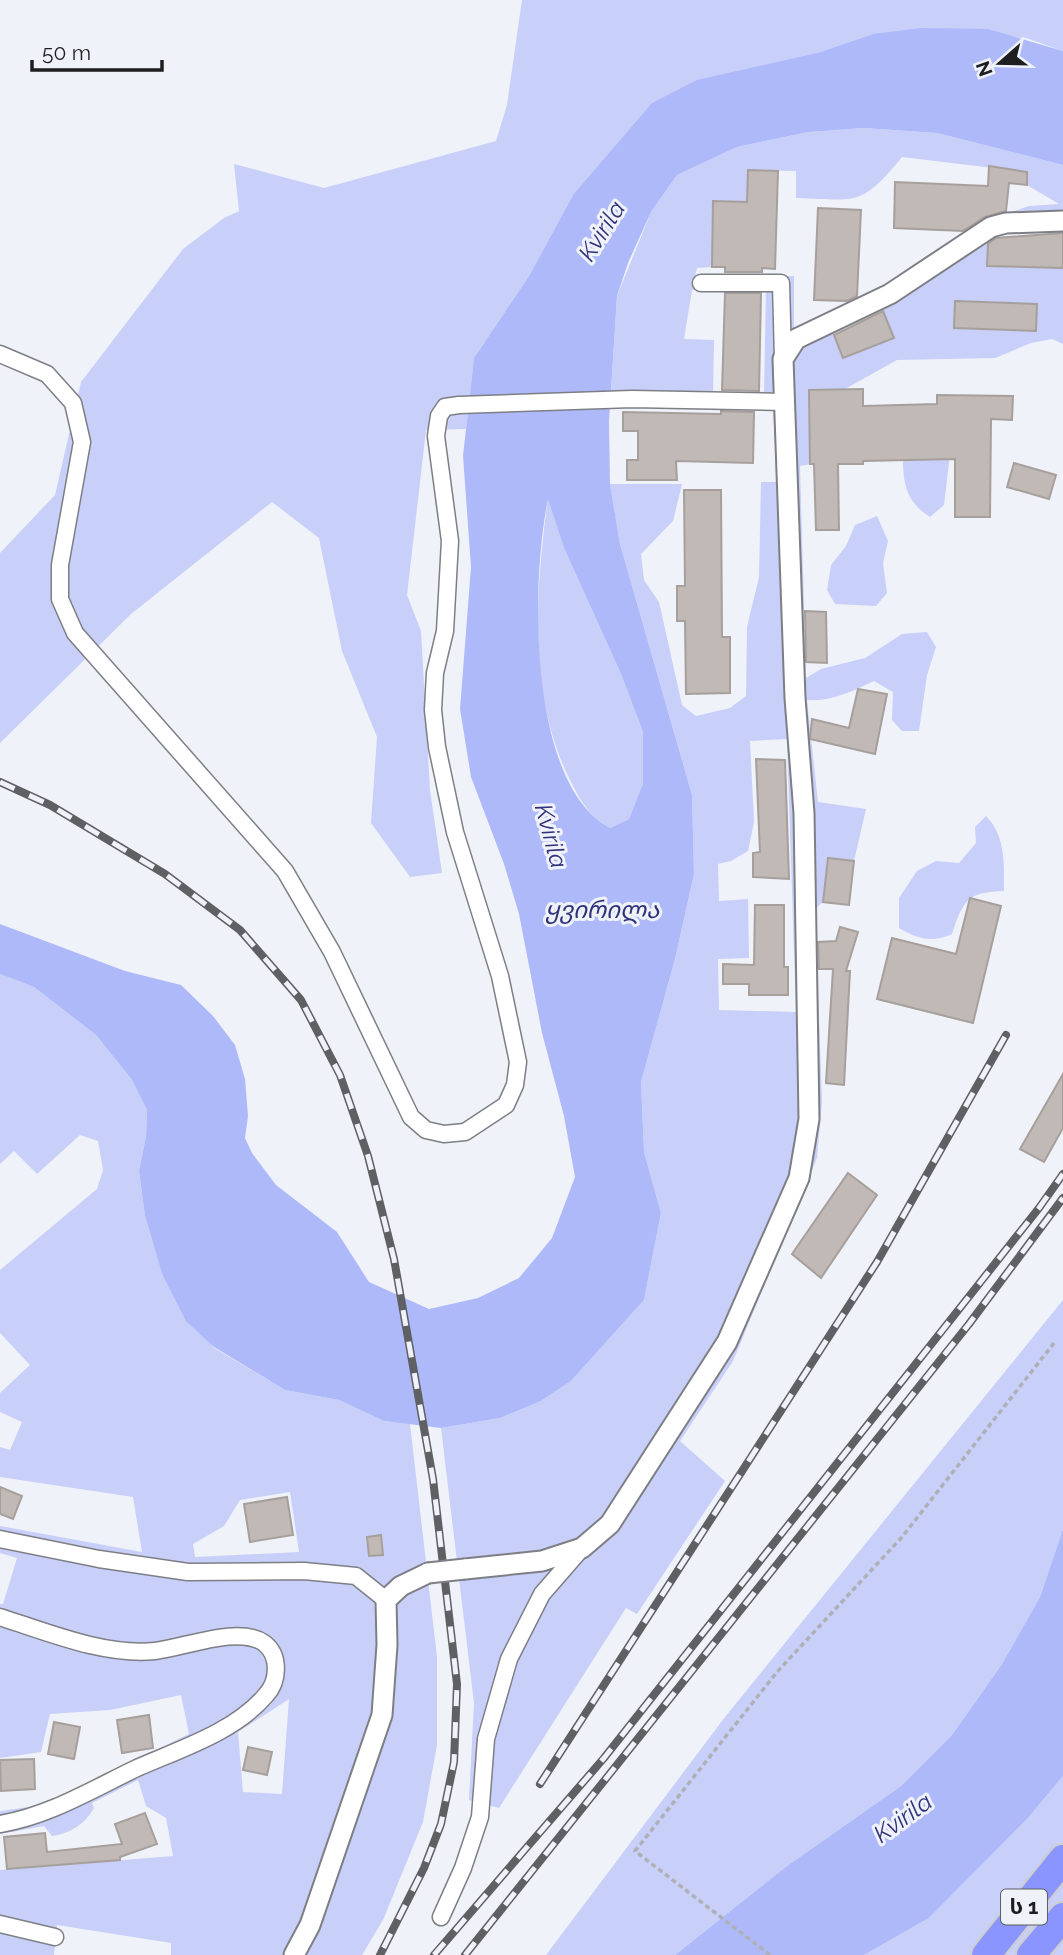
<svg xmlns="http://www.w3.org/2000/svg" width="1063" height="1955" font-family="Raleway,'Noto Sans Georgian',sans-serif">
<style>
.green{fill:#c8cff9;fill-rule:evenodd}
.water{fill:#aeb9f9;fill-rule:evenodd}
.building{fill:#c0b9b6;stroke:#a69f9c;stroke-width:2}
.lines{fill:none;stroke-linecap:round;stroke-linejoin:round}
.minor-casing{stroke:#7d7f85;stroke-width:19}
.tertiary-casing{stroke:#7d7f85;stroke-width:23}
.motorway-casing{stroke:#cdcece;stroke-width:32}
.path{stroke:#aeb0b5;stroke-width:3.5;stroke-dasharray:5 3.5;stroke-linecap:butt}
.minor{stroke:#fff;stroke-width:16}
.tertiary{stroke:#fff;stroke-width:19}
.motorway{stroke:#8a95ff;stroke-width:28}
.rail-casing{stroke:#5f6063;stroke-width:8}
.rail{stroke:#f0f2f9;stroke-width:5;stroke-dasharray:16;stroke-linecap:butt}
.tertiary-bridge-casing{stroke:#7d7f85;stroke-width:23;stroke-linecap:butt}
.tertiary-bridge{stroke:#fff;stroke-width:19}
.labels{text-anchor:middle;stroke-width:6;stroke-linejoin:round;paint-order:stroke}
.shield{fill:#f0f2f9;stroke:#5c5e61;stroke-width:2}
.shield-label{font-size:21px;font-weight:bold;fill:#1d1e20}
.water-label{font-size:24px;font-style:italic;fill:#30317b;stroke:#f0f2f9}
</style>
<rect width="100%" height="100%" fill="#f0f2f9"/>
<!-- green -->
<g class="green">
<path d="M522,0H1063V51L1026,38L873,34L817,53L573,195L529,276L474,358L466,429L426,430L407,595L421,631L430,790L442,873L410,877L371,823L377,737L342,651L319,538L272,502L131,614L0,743V553L55,495L81,382L183,249L224,218L239,211L234,164L324,188L496,141L507,105Z"/>
<path d="M864,128L937,133L1063,165V233L989,232L987,265L1063,268V344L1052,339L1031,343L995,358L897,360L845,389L809,390L810,464L800,466L806,678L821,669L865,658L902,634L927,632L936,647L927,675L919,731H902L892,720L893,692L874,681C852,691 832,702 807,700L818,802L866,809L854,861L828,858L823,902L815,909L822,1101L817,1158L733,1361L680,1441L725,1481L637,1614L626,1608L499,1808L469,1800L474,1703L441,1428L500,1418L541,1401L571,1381L644,1300L661,1213L644,1152L641,1082L675,959L694,874L692,795L620,544L610,484H682L673,521L641,554L644,580L659,602L682,705L696,716L730,708L746,696L747,627L759,577L761,482H777L773,409L610,408L617,296L651,212L677,175L737,147L808,132ZM902,157L1027,172V185L1059,204L1029,206L1003,215L857,302L794,328V276H695L697,268L712,267L713,201L747,202L748,170L796,171V198C858,200 861,207 902,157ZM766,289L764,395L713,394L714,340L684,339L692,290ZM883,310L894,338L843,358L832,330ZM787,739L796,1012L719,1010L718,959L749,958L748,899L719,901L718,864L731,861L748,851L754,822L750,741Z"/>
<path d="M943,451L950,454L944,505L930,517C908,503 903,486 903,460H934Z"/>
<path d="M548,497L564,548L621,674L643,732V783L629,819L610,828C588,816 579,798 568,776C527,689 536,590 548,497Z"/>
<path d="M877,516L888,541L883,563L887,593L876,606L835,604L827,590L831,565L846,546L855,525Z"/>
<path d="M986,816C1006,837 1004,863 1004,891C968,892 963,900 952,934C933,943 917,939 899,928V898L917,871L936,861L959,863L976,843L975,827Z"/>
<path d="M0,974L34,987L96,1035L132,1080L147,1110L146,1136L139,1171L145,1216L162,1274L214,1348L285,1390L339,1400L384,1421L410,1424L437,1657V1745L423,1822L383,1920L362,1955H171V1943L57,1925L54,1955H0V1870L173,1856L166,1818L146,1806L138,1780L92,1803L94,1808C84,1825 71,1833 52,1836L44,1826L0,1834V1811L43,1805L189,1734L181,1695L110,1710L50,1714L41,1752L0,1758V1604H3L17,1558L0,1553V1526L142,1552L133,1497L0,1477V1447L10,1450L22,1422L0,1412V1393L30,1365L0,1333V1270L97,1189L103,1170L98,1141L80,1135L37,1174L14,1151L0,1164ZM290,1492L299,1552L195,1557L193,1544L224,1526L240,1500ZM289,1699L282,1794L243,1792L238,1732Z"/>
<path d="M1063,1300V1529L1040,1597L1002,1664L952,1735L901,1786L787,1866L675,1955H546L725,1717Z"/>
<path d="M1063,1776V1955H864L929,1918L1028,1818Z"/>
</g>
<!-- water -->
<g class="water">
<path d="M922,28L988,29L1063,51V165L937,133L864,128L808,132L737,147L677,175L651,212L628,263L617,296L609,421L610,484L620,544L692,795L694,874L675,959L641,1082L644,1152L661,1213L644,1300L571,1381L541,1401L500,1418L441,1428L384,1421L339,1400L285,1390L214,1347L186,1321L162,1274L145,1216L139,1171L146,1136L147,1110L132,1080L96,1035L34,987L0,974V924L125,971L181,985L213,1016L235,1045L245,1079L248,1116L245,1138L252,1153L276,1185L337,1232L369,1282L429,1309L478,1298L519,1278L552,1238L575,1177L564,1116L542,1033L519,914L504,864L471,777L460,709L471,567L463,456L474,358L529,276L573,195L652,103L697,80L817,53L873,34ZM548,499L564,548L621,674L643,732V783L629,819L610,828C527,784 531,580 548,499Z"/>
<path d="M1063,1529V1776L1028,1818L929,1918L864,1955H675L787,1866L901,1786L952,1735L1002,1664L1040,1597Z"/>
</g>
<!-- building -->
<g class="building">
<path d="M989,166L1027,172V185L1009,183L1006,211L985,217L963,231L894,228L895,182L988,186Z"/>
<path d="M748,170L778,171L775,269L762,268V272H725V267H712L713,201L747,202Z"/>
<path d="M818,208L861,210L857,296L847,301L814,300Z"/>
<path d="M1063,233V268L987,266L988,244L996,238Z"/>
<path d="M725,293H761L759,391L722,390Z"/>
<path d="M955,301L1037,304L1036,331L954,328Z"/>
<path d="M883,311L894,338L843,358L834,335Z"/>
<path d="M863,389V406L937,404V395L1013,396L1012,420L991,419L990,517H955V459L863,461V464H838L839,530H816L814,464H810L809,390Z"/>
<path d="M721,411L754,412L753,463L676,461L677,480H627V460H638V431H623V412L721,414Z"/>
<path d="M1014,463L1056,475L1049,499L1007,487Z"/>
<path d="M684,490H721L722,637H730V693L686,694L685,621H677V586H685Z"/>
<path d="M805,611L826,612L827,663L806,662Z"/>
<path d="M858,689L887,694L875,754L810,739L812,719L849,728Z"/>
<path d="M756,759L785,760L789,879L753,877V853L760,852Z"/>
<path d="M828,858L854,861L849,905L823,902Z"/>
<path d="M970,898L1001,906L973,1023L877,999L892,938L956,954Z"/>
<path d="M755,905H784V967H788V995H749V984H723V964L754,965Z"/>
<path d="M840,927L858,932L846,971H850L844,1085L826,1083L833,969H819L818,942L836,941Z"/>
<path d="M1063,1074V1128L1044,1162L1020,1149Z"/>
<path d="M848,1173L877,1195L821,1278L792,1254Z"/>
<path d="M0,1487L22,1496L13,1519L0,1514Z"/>
<path d="M287,1497L293,1535L250,1542L244,1504Z"/>
<path d="M381,1535L383,1555L369,1556L367,1537Z"/>
<path d="M149,1715L153,1748L122,1753L117,1720Z"/>
<path d="M54,1722L80,1727L74,1759L48,1754Z"/>
<path d="M248,1747L272,1752L267,1775L243,1770Z"/>
<path d="M34,1759L35,1789L1,1791L0,1760Z"/>
<path d="M145,1813L157,1844L120,1857V1860L7,1869L4,1837L45,1833L47,1852L122,1844L115,1824Z"/>
</g>
<g class="lines">
<!-- minor casing -->
<g class="minor-casing">
<g id="minor">
<path d="M701,283H781L783,359"/>
<path d="M0,354L47,374L73,403L82,442L60,565V599L75,633L285,871L332,952L411,1117L426,1130L444,1134L465,1132L506,1105L515,1085L518,1062L500,976L455,832L437,747L433,710L435,673L445,631L450,541L436,436L439,416L445,407L459,405L632,399L783,402"/>
<path d="M0,1539L99,1559L188,1572L304,1571L356,1576L386,1600"/>
<path d="M0,1617C47,1632 104,1656 155,1651C184,1648 238,1625 264,1643C280,1655 279,1681 266,1695C235,1732 180,1749 137,1768C93,1789 49,1816 0,1824"/>
<path d="M441,1917L463,1868L480,1817L486,1739L509,1659L542,1594L582,1548"/>
<path d="M0,1924L55,1937"/>
</g>
</g>
<!-- tertiary casing -->
<g class="tertiary-casing">
<g id="tertiary">
<path d="M465,1569L542,1561L582,1548L610,1524L727,1342L799,1178L809,1119L804,813L795,698L783,359L796,339L890,294L991,227L1006,223L1063,221"/>
<path d="M294,1955L310,1925L382,1715L387,1645L386,1600L401,1586L428,1573"/>
</g>
</g>
<!-- motorway casing -->
<g class="motorway-casing">
<g id="motorway">
<path d="M986,1955L1063,1859"/>
<path d="M1031,1955L1063,1917"/>
</g>
</g>
<!-- path -->
<path class="path" d="M770,1955L635,1851L777,1672L902,1537L1054,1343"/>
<!-- minor -->
<use href="#minor" class="minor"/>
<!-- tertiary -->
<use href="#tertiary" class="tertiary"/>
<!-- motorway -->
<use href="#motorway" class="motorway"/>
<!-- rail casing -->
<g class="rail-casing">
<g id="rail">
<path d="M0,782L50,805L165,874L240,930L301,1000L340,1075L368,1156L394,1259L433,1479L457,1684L454,1762L441,1824L424,1868L380,1955"/>
<path d="M540,1784L877,1262L1006,1035"/>
<path d="M434,1955L604,1758L1039,1208L1063,1174"/>
<path d="M465,1955L969,1324L1063,1198"/>
</g>
</g>
<!-- rail -->
<use href="#rail" class="rail"/>
<!-- tertiary-bridge casing -->
<g class="tertiary-bridge-casing">
<path id="tertiary-bridge" d="M428,1573L465,1569"/>
</g>
<!-- tertiary-bridge -->
<use href="#tertiary-bridge" class="tertiary-bridge"/>
</g>
<g class="labels">
<!-- shield labels -->
<rect class="shield" x="1001" y="1889.5" width="46" height="35" rx="5"/>
<g class="shield-label">
<text x="1024" y="1914">ს 1</text>
</g>
<!-- water labels -->
<g class="water-label">
<text transform="translate(602 231) rotate(-58)" y="8">Kvirila</text>
<text transform="translate(551 836) rotate(75)" y="8">Kvirila</text>
<text x="602" y="918">ყვირილა</text>
<text transform="translate(903 1818) rotate(-36)" y="8">Kvirila</text>
</g>
</g>
<!-- north arrow -->
<g transform="translate(1000 63) rotate(250)" stroke="#f0f2f9" stroke-width="5" paint-order="stroke">
<path d="M0-5L12 26L0 18L-12 26Z" fill="#1d1e20"/>
<text y="-10" font-size="19" font-weight="bold" text-anchor="middle" fill="#1d1e20">N</text>
</g>
<!-- scale -->
<path d="M32 60v10h130v-10" fill="none" stroke="#1d1e20" stroke-width="3.5"/>
<text x="42" y="60" font-size="21" fill="#1d1e20" stroke="#f0f2f9" stroke-width="5" paint-order="stroke">50 m</text>
</svg>
